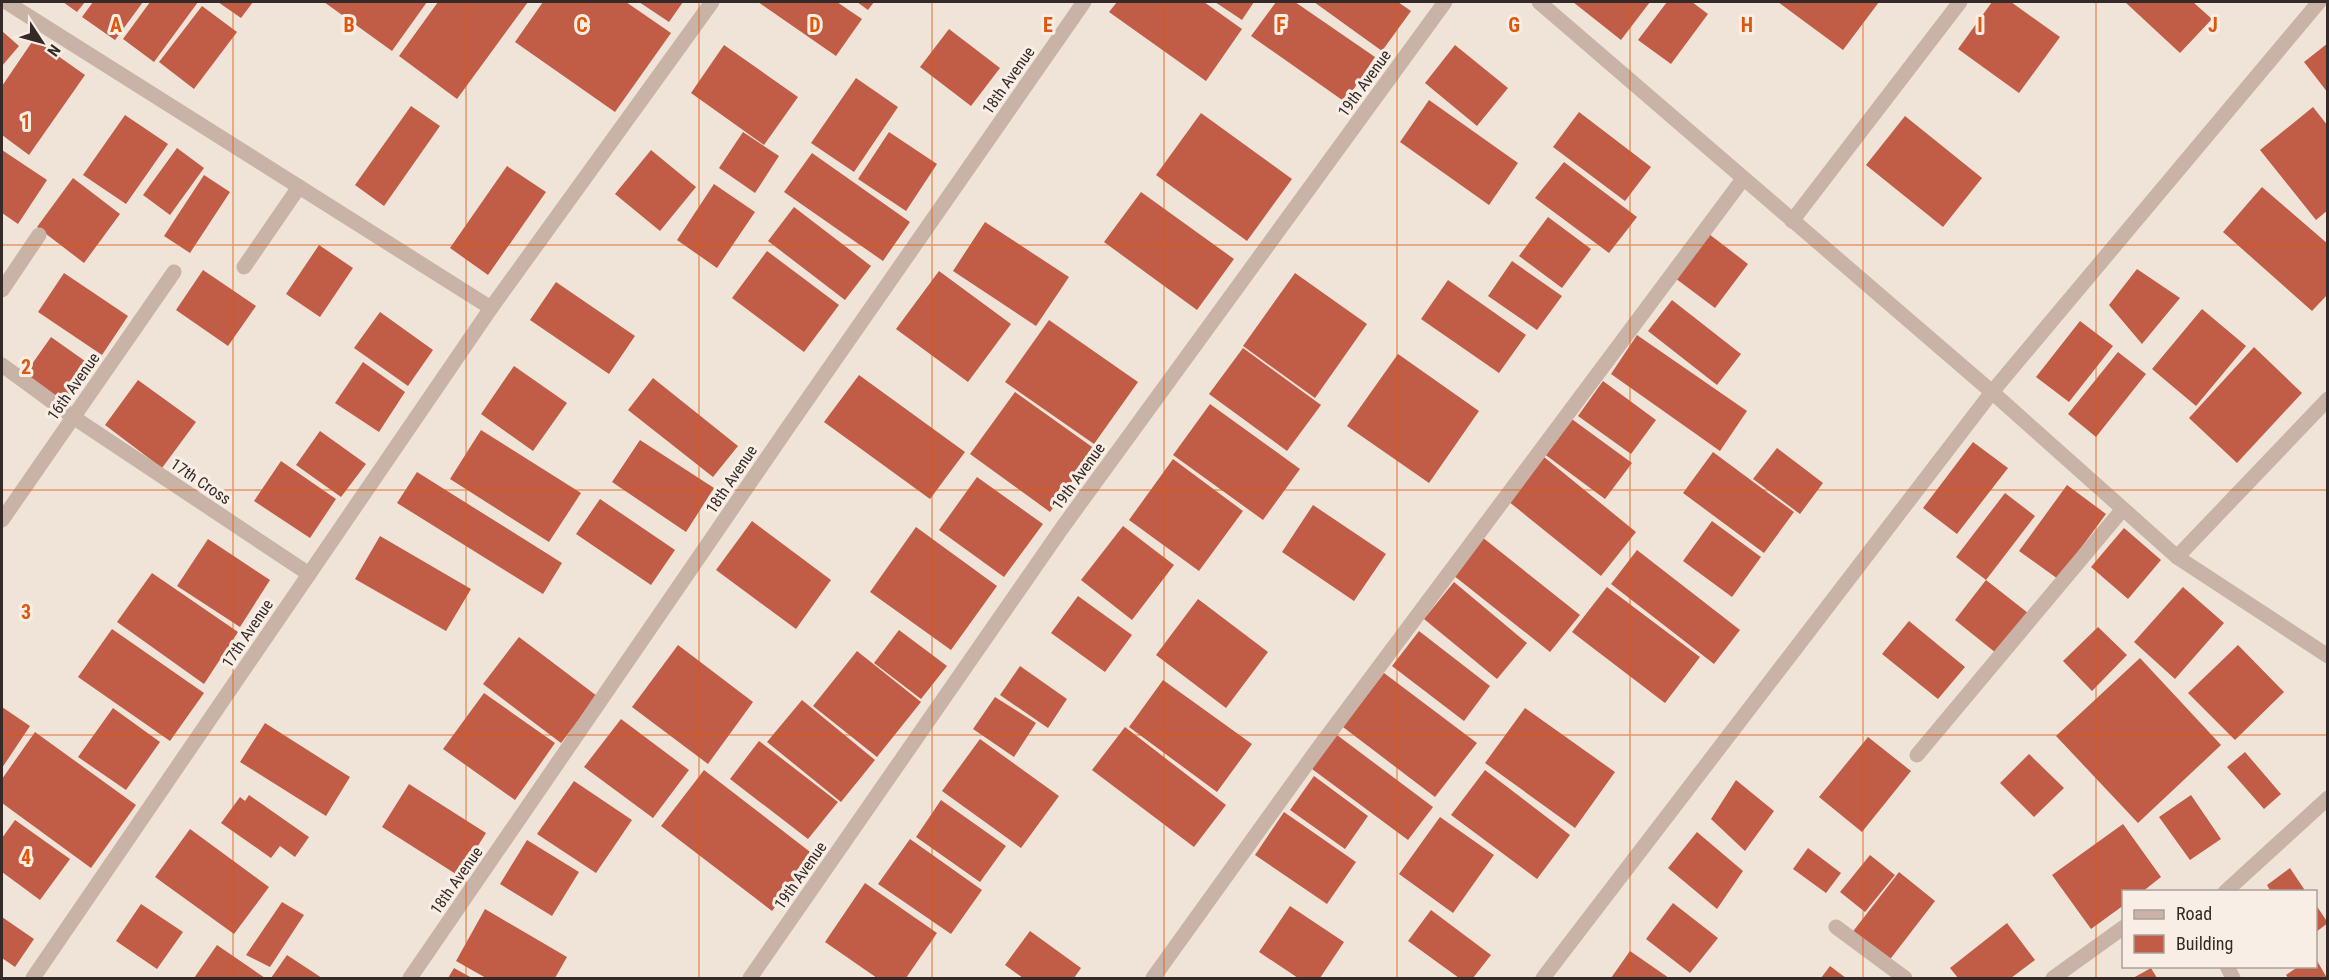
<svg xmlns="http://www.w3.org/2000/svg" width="2329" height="980" font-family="'Roboto Condensed',sans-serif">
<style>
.building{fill:#c15d46}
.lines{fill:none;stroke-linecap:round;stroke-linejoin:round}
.street{stroke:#c8b3a6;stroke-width:15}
.grid{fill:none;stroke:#df570d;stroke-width:1.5;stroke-opacity:0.55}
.labels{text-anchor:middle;stroke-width:6;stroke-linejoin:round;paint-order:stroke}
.street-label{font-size:16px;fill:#342a27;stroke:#f8eee5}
.grid-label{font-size:20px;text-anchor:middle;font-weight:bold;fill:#df570d;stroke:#f8eee5;stroke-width:6;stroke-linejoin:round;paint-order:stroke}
</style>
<rect width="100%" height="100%" fill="#f0e4d9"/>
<!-- building -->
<g class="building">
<path d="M63,2H85L77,12Z"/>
<path d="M93,2H143L115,40L82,17Z"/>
<path d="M150,2H198L154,62L123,39Z"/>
<path d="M218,2H253L241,18Z"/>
<path d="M324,2H427L392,51Z"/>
<path d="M438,2H528L457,99L399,56Z"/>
<path d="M543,2H626L671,33L615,112L515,42Z"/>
<path d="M639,2H683L669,22Z"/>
<path d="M758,2H837L862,19L836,56Z"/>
<path d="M857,2H874L868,10Z"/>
<path d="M1117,2H1204L1242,29L1206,81L1109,12Z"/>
<path d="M1215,2H1254L1242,20Z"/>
<path d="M1276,2H1295L1375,57L1345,102L1251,36Z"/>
<path d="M1314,2H1398L1411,11L1382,51Z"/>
<path d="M1573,2H1650L1621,40Z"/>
<path d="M1667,2H1692L1708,14L1671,64L1638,40Z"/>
<path d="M1778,2H1879L1843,50Z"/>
<path d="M1992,2H2011L2060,37L2019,93L1958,49Z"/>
<path d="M2125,2H2193L2212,19L2180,53Z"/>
<path d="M202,6L237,32L194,89L159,62Z"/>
<path d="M949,29L1000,68L971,106L920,67Z"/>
<path d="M2,31L19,46L2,66Z"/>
<path d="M34,39L85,75L29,155L2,135V86Z"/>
<path d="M2328,43V93L2304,62Z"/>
<path d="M724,45L798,97L764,145L691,93Z"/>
<path d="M1455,45L1508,88L1477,126L1425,83Z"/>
<path d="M856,78L898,107L854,172L811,143Z"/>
<path d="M1429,100L1518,163L1489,205L1400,142Z"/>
<path d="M411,106L440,126L384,206L355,185Z"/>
<path d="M2313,107L2328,126V210L2316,220L2260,150Z"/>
<path d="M1579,112L1651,167L1625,201L1553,147Z"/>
<path d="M1201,113L1292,179L1247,241L1156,175Z"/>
<path d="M125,115L168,144L126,204L83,175Z"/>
<path d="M1905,116L1982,178L1943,227L1866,165Z"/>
<path d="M743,132L779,156L755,193L719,168Z"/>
<path d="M889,132L937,164L906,211L858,179Z"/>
<path d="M177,148L204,168L170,215L143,195Z"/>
<path d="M2,150L47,180L18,224L2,213Z"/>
<path d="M651,150L696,187L660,231L615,194Z"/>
<path d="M812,153L910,222L883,261L784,192Z"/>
<path d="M1564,162L1637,217L1609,253L1535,198Z"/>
<path d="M507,166L546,192L488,275L450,248Z"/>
<path d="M204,175L230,192L190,253L164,236Z"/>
<path d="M73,178L120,214L84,263L37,227Z"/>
<path d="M714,184L755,212L717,268L677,240Z"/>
<path d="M2262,187L2328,244V294L2312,311L2223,232Z"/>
<path d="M1141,192L1234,259L1197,310L1104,242Z"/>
<path d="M794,207L871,266L845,300L768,241Z"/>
<path d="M1548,217L1591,249L1562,288L1519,256Z"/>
<path d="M985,222L1069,277L1036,326L953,271Z"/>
<path d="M1709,234L1748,264L1715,308L1675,278Z"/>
<path d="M319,245L353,268L320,317L286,294Z"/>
<path d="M767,251L839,305L804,352L732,298Z"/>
<path d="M1512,261L1562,296L1537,330L1488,296Z"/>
<path d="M2137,269L2180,298L2142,344L2109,305Z"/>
<path d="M203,270L256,306L228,346L176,310Z"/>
<path d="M939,271L1011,324L968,382L896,329Z"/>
<path d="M64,273L128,316L102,355L38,312Z"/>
<path d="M1295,273L1367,324L1315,398L1243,346Z"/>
<path d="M1448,280L1526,335L1499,373L1421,319Z"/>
<path d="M556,282L635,336L609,374L530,320Z"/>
<path d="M1672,300L1741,354L1717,385L1648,331Z"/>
<path d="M2202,309L2246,346L2196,406L2152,369Z"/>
<path d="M380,312L433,350L408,386L354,348Z"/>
<path d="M1049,320L1138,382L1094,444L1005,382Z"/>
<path d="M2080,321L2113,346L2069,402L2036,377Z"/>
<path d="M1637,335L1747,411L1720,451L1611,374Z"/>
<path d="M51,337L92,366L65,403L25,374Z"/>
<path d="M2254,347L2302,393L2237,463L2189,418Z"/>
<path d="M1243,348L1321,405L1287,451L1209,394Z"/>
<path d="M2118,352L2146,374L2096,437L2068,414Z"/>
<path d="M1398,354L1479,411L1429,483L1347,426Z"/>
<path d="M363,362L405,392L379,432L335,403Z"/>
<path d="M514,366L567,403L533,451L481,414Z"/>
<path d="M859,375L965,452L930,499L824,422Z"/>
<path d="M653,378L738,446L713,477L628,410Z"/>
<path d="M138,380L196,422L162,468L105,425Z"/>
<path d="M1603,381L1656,420L1631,454L1578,416Z"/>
<path d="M1015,392L1095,449L1050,512L970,454Z"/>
<path d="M1210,404L1300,469L1263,520L1173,455Z"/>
<path d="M1569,417L1632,463L1605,499L1543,453Z"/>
<path d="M481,430L581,493L549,542L450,479Z"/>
<path d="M320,431L366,464L341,497L296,465Z"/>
<path d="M640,440L714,488L686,532L612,482Z"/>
<path d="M1973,442L2008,468L1957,534L1923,508Z"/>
<path d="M1777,448L1823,483L1800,514L1753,479Z"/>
<path d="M1713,452L1794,512L1764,553L1683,493Z"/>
<path d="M1544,457L1636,532L1601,576L1508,501Z"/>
<path d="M1173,459L1243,511L1199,571L1129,520Z"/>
<path d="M281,461L336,499L310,538L254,501Z"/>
<path d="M417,472L562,563L543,594L397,503Z"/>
<path d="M977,477L1043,524L1004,577L939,530Z"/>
<path d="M2067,485L2106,514L2058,579L2019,551Z"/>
<path d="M2005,493L2035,516L1986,580L1956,557Z"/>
<path d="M600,499L675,550L651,585L576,534Z"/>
<path d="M1313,505L1386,554L1354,601L1282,552Z"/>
<path d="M752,521L831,580L796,629L716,570Z"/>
<path d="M1712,521L1761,557L1732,597L1683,561Z"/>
<path d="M1123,526L1174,565L1132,620L1081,580Z"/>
<path d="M916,527L997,586L951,650L870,592Z"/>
<path d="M2124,528L2161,560L2128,599L2091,567Z"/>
<path d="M380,536L471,589L446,631L355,579Z"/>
<path d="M1482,537L1580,615L1550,652L1453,575Z"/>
<path d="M208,539L270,580L240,627L177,586Z"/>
<path d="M1637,550L1740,630L1714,664L1611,584Z"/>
<path d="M152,573L238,632L204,684L117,622Z"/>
<path d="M1986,580L2028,613L1996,653L1955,620Z"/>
<path d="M1454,582L1527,643L1497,679L1424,619Z"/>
<path d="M1607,587L1700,657L1665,703L1572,632Z"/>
<path d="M2183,587L2224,623L2175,679L2134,642Z"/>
<path d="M1078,596L1132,635L1105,672L1051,633Z"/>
<path d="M1198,599L1268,652L1226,708L1156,655Z"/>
<path d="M1909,621L1965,667L1938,699L1882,654Z"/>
<path d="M2098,627L2127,655L2092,691L2063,661Z"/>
<path d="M112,629L204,693L170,741L78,677Z"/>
<path d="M899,630L947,666L921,699L874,663Z"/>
<path d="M1419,631L1490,686L1464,721L1392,666Z"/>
<path d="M519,637L597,696L561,743L483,684Z"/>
<path d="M678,645L753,702L708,764L632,707Z"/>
<path d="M2238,645L2284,692L2235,740L2188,693Z"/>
<path d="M857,651L921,702L877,757L813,706Z"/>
<path d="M2140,658L2221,745L2138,823L2056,736Z"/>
<path d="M1020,666L1067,699L1048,728L1000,695Z"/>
<path d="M1384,673L1477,743L1435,797L1343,727Z"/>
<path d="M1163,680L1252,744L1217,792L1129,727Z"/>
<path d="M484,693L555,743L515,800L443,749Z"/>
<path d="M995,697L1036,723L1014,757L973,729Z"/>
<path d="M802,700L875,760L841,802L767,742Z"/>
<path d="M2,707L30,726L2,768Z"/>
<path d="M113,708L160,742L126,790L78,757Z"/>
<path d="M1525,708L1615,772L1575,828L1485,763Z"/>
<path d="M621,719L689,770L653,818L584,767Z"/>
<path d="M265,723L350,777L326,816L240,762Z"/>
<path d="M1125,727L1226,805L1194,847L1092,770Z"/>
<path d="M35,732L136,805L91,868L2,803V779Z"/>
<path d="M1337,735L1433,807L1408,840L1312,769Z"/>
<path d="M1868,737L1911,771L1862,832L1819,797Z"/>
<path d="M980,739L1059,796L1021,848L942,791Z"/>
<path d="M759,741L838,802L808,839L730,779Z"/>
<path d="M2245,752L2281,794L2264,809L2227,767Z"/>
<path d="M2029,754L2064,788L2034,817L2000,783Z"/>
<path d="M704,770L814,855L772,911L661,826Z"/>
<path d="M1485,770L1570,835L1537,879L1451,815Z"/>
<path d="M1314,776L1368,816L1345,849L1290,810Z"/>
<path d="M1736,780L1774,811L1745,851L1711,819Z"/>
<path d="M574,781L632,820L596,873L537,834Z"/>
<path d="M409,784L486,833L459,876L382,827Z"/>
<path d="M249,795L309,837L295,857L280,846L271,858L221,823L240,797L245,801Z"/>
<path d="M2191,795L2221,839L2190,860L2159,817Z"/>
<path d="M941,800L1006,846L980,882L916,837Z"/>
<path d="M1284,812L1356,862L1327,904L1255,855Z"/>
<path d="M1440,817L1494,855L1453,913L1399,874Z"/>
<path d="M15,820L70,859L40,900L2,872V838Z"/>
<path d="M2123,824L2161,877L2142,892H2124V905L2091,929L2052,875Z"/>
<path d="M190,829L269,887L234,934L155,877Z"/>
<path d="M1697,832L1743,871L1717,909L1668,868Z"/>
<path d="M910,839L982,890L951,934L878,884Z"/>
<path d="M527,840L579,872L552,916L500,884Z"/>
<path d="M1808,848L1841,873L1826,893L1793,869Z"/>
<path d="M1870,855L1895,875L1865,912L1840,892Z"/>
<path d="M2290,868L2306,892H2271L2267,885Z"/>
<path d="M1899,872L1935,901L1888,962L1851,934Z"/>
<path d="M865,883L937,933L906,978H877L825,942Z"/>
<path d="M282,902L304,915L270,967L246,955Z"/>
<path d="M1673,903L1718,938L1690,973L1646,939Z"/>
<path d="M141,904L183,932L157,969L116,941Z"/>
<path d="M2316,905L2328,923L2316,932Z"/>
<path d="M1290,906L1344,942L1320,978H1298L1259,952Z"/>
<path d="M485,909L567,957L555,978H486L456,961Z"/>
<path d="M1431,910L1491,955L1473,978H1459L1408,941Z"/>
<path d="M2,917L34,939L15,967L2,958Z"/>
<path d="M2007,923L2035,960L2011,978H1958L1950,968Z"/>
<path d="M1030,931L1081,968L1074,978H1023L1005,965Z"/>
<path d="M217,945L265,978H194Z"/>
<path d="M1630,951L1669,978H1611Z"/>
<path d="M287,955L322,978H271Z"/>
<path d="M2316,959L2327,978H2288L2286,975L2299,966H2316Z"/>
<path d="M1830,966L1846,978H1821Z"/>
<path d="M454,968L472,978H448Z"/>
<path d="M2151,968L2157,978H2133Z"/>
</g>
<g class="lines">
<!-- street -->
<g class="street">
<path d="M6,2L491,308L712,2"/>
<path d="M1539,2L1992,392L2177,557L2328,656"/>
<path d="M1792,221L1960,2"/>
<path d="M244,267L299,187"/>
<path d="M2,290L39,235"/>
<path d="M2,365L73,417L309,574"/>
<path d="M2,520L174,272"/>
<path d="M2177,557L2328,399"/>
<path d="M1917,755L2123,509"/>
<path d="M2225,892L2328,798"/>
<path d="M1836,927L1905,978"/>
<path d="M2227,966L2233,978"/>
<path d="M33,978L491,308"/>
<path d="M410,978L791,423L1084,2"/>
<path d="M750,978L1062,528L1445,2"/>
<path d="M1153,978L1314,754L1743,179"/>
<path d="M1543,978L1992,392L2319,2"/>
<path d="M2053,978L2124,927"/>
</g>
</g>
<!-- grid -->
<path class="grid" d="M233,2V978M466,2V978M699,2V978M932,2V978M1164,2V978M1397,2V978M1630,2V978M1863,2V978M2096,2V978M2,245H2328M2,490H2328M2,735H2328"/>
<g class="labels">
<!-- street labels -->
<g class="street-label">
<text transform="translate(1008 80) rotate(-55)" y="6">18th Avenue</text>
<text transform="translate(1364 83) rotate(-54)" y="6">19th Avenue</text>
<text transform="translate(73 386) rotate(-55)" y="6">16th Avenue</text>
<text transform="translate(1078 476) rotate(-54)" y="6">19th Avenue</text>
<text transform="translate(731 479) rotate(-56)" y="6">18th Avenue</text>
<text transform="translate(201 481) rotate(34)" y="6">17th Cross</text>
<text transform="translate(247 633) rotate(-56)" y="6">17th Avenue</text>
<text transform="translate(800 875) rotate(-55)" y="6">19th Avenue</text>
<text transform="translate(456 880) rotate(-55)" y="6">18th Avenue</text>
</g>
</g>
<g class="grid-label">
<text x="116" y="32">A</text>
<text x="349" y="32">B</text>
<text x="582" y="32">C</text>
<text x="815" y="32">D</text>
<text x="1048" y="32">E</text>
<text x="1281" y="32">F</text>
<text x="1514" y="32">G</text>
<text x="1747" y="32">H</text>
<text x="1980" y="32">I</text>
<text x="2213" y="32">J</text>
<text x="26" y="129">1</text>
<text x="26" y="374">2</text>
<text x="26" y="619">3</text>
<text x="26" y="864">4</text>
</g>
<!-- border -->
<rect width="2329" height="980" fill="none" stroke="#342a27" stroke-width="6"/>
<!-- legend -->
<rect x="2122" y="890" width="195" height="78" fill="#f8eee5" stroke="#aaa099" stroke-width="1.5"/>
<rect x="2134" y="910" width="30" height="9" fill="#c8b3a6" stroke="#aaa099" stroke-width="1.5"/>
<text x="2176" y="920" font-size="18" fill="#342a27">Road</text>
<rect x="2134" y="935" width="30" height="18" fill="#c15d46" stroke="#aaa099" stroke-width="1.5"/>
<text x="2176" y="950" font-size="18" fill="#342a27">Building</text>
<!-- north arrow -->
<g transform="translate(42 42) rotate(126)" stroke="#f8eee5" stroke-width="4.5" paint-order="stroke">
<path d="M0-4.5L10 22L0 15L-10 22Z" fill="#342a27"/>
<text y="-9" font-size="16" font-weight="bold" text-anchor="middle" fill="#342a27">N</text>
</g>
</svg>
